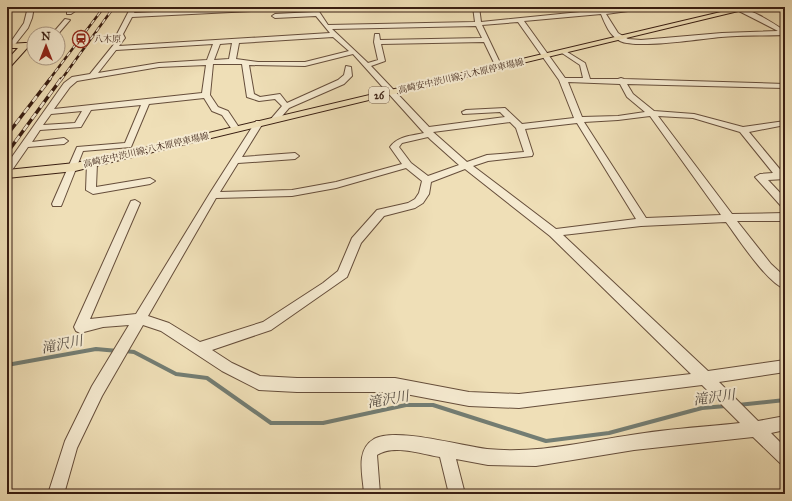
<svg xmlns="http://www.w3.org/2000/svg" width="792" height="501" font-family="'IM FELL Great Primer','Noto Serif JP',serif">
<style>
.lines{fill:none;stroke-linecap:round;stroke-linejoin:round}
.stream{stroke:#737d73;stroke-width:4}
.minor-casing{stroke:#664e3b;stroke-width:2}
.major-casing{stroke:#391e12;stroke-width:2}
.minor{fill:#f5ead0;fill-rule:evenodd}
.major{fill:#efdfb7;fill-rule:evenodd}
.rail-far1-casing{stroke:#391e12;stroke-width:2.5}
.rail-casing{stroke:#391e12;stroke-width:3.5}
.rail-far1{stroke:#f5ead0;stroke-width:1.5;stroke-dasharray:5;stroke-linecap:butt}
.rail{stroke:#f5ead0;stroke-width:2.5;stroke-dasharray:7;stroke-linecap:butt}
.labels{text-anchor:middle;stroke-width:4;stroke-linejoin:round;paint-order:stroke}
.far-poi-label{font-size:9px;fill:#391e12;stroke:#f5ead0;text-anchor:start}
.far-street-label{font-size:9px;fill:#391e12;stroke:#f5ead0}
.shield{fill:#f5ead0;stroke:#715b4b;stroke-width:1}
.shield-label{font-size:10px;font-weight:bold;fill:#391e12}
.near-water-label{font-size:14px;font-style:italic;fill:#564d43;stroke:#f5ead0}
</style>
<rect width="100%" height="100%" fill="#efdfb7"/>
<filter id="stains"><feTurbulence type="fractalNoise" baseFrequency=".005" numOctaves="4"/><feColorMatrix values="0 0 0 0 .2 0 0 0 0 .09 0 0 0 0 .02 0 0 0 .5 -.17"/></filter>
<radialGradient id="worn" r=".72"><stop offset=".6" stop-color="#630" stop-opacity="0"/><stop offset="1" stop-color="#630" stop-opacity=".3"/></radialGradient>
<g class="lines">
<!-- stream -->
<g class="stream">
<path d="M125,351L134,352L176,374L207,378L271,423H323L406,405H433L546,441L609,433L702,408L726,406"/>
<path d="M7,365L96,349L118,351"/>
<path d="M738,405L785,400"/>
</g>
<!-- minor casing -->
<g class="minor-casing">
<g id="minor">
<path d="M28,7H34L32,18L28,28L13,47H9L8,46L24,23Z"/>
<path d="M74,7H81L71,14H67V12Z"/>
<path d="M131,7H137L134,13L255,7H292L289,9L132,17L123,34L125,38L119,46L330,33L316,16L275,18L272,16L275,14L314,12L310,7H316L328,25L475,22L473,7H479L481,22L630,7L628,11L606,14L618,33L628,39L641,40L722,33L778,31L731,7C749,7 770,21 785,31V35C764,36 742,35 721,37C699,39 637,49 620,41C610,36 605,24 601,14L524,21L565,78H583L580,65L562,53L561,52L564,50L585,63L590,79H618L621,78L624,79L785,84V88L627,84L633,94L654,111L694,114L743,127L785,121V125L749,132L783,173H785V179L768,180L785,198V207L781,206L755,177L760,174L773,173L740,132L693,118L658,116L732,214L785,213V221H737L771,264L785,277V289C767,283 738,238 726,222L641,226L563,235L708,371L785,360V372L719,382L758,421L785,416V430L771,433L785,447V466L780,463L753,437L634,450L536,466L488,465L456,459L465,494H449L440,457C421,454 394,444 377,455L380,494H364C363,475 355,450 374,439C396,427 461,446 487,449C536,454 584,442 631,435C667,429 704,427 740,423L702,385L519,408L469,406L395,392H297L259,390L222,371L161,331L143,325L102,396L77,448L64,494H48L65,441L92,386L129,325L103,327L80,333L76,331L74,327L131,201L135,200L140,203L90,319L136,314L210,193L256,121H262L263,123L242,157L295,153L299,156L295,159L238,163L220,192L292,190L336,182L402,164L390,147C398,136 411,136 424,133L353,54L305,66L249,65L254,94L260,97L280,94L287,103L338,80L344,75L346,66L351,67L352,76L344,84L289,108L277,122H274L270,120L282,106L275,99L259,101L247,97L242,64H213L210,95L218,107L228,111L240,129L239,131H233L222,115L212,111L204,98L149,104L131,147L83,151L62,204L61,206H53L52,204L77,147L125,143L141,105L91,110L81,127L40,130L32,142L64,138L68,141L64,144L28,147L10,173L7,174V164L64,83L72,77L90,74L119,38L117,34ZM518,22L559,80L574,118L522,124L505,108L466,110L462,112L463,114L500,112L505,117L429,127L371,66L385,61L381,44L484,42L496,67L501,68L502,67L482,25ZM476,26L482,38L380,40L379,34H375L374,42L378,60L368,63L332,29ZM333,37L349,51L305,62H258L236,59L239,43ZM232,43L229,59L214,60L220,44ZM213,44L207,60L159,63L98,73L116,50ZM206,65L202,93L54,109L70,87L77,81L159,67ZM568,82L620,84L627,97L645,112L618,116L582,117ZM82,111L75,123L43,125L51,114ZM650,116L721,215L646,218L584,122L618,120ZM510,122L516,128L524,152L487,155L467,162L433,132ZM577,123L636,219L556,229L473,166L488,161L532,156L533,154L525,129ZM428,137L431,140L459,165L428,176L411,163L399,147L402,143ZM406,168L422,181L419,193L415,199L408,203L377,210L352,238L338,271L323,283L263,322L200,342L169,323L148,316L216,198L292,196L336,188ZM465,169L550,236L691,374L519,394L469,392L395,378H297L260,376L232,363L212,350L271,330L347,277L361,243L384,216L415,208L423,203L429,194L431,182Z"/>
<path d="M387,7H419L420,8L417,10L390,9Z"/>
<path d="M65,19L70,20L58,34H52Z"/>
<path d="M25,43H34V47L23,46L22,45Z"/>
<path d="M92,160L97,163L96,187L150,178L155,181L150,184L93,194L86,190L87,163Z"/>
</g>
</g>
<!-- major casing -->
<g class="major-casing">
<g id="major">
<path d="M742,7H755L124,159L75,171L7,178V170L75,163L124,153Z"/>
<path d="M25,43L29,45L28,47L10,67L7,68V60L18,48H7V44Z"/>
</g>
</g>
<!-- minor -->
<use href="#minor" class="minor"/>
<!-- major -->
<use href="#major" class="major"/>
<!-- rail-far1 casing -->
<g class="rail-far1-casing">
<g id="rail-far1">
<path d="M49,80L104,7"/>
<path d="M61,80L114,7"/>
</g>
</g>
<!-- rail casing -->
<g class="rail-casing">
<g id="rail">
<path d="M7,135L50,79"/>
<path d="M7,153L61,79"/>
</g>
</g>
<!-- rail-far1 -->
<use href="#rail-far1" class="rail-far1"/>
<!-- rail -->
<use href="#rail" class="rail"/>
</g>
<!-- icons -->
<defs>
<g id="station-ring" transform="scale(0.9)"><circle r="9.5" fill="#f5ead0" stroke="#8f2418" stroke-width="1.5"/><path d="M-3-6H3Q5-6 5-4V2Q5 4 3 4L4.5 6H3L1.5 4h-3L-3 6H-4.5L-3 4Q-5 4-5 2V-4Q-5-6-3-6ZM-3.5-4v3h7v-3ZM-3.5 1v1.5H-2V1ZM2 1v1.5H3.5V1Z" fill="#8f2418"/></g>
</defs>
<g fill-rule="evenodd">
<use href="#station-ring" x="81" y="39"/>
</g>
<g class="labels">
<!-- far-poi labels -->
<g class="far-poi-label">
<text x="94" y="42">八木原</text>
</g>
<!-- far-street labels -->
<g class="far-street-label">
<text transform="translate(461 76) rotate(-13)" y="3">高崎安中渋川線;八木原停車場線</text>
<text transform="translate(146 150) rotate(-13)" y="3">高崎安中渋川線;八木原停車場線</text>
</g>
<!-- shield labels -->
<rect class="shield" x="369" y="87" width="20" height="16" rx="3"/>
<g class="shield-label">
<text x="379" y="99">26</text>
</g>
<!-- near-water labels -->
<g class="near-water-label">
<text transform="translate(62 344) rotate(-11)" y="5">滝沢川</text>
<text transform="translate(714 397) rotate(-8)" y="5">滝沢川</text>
<text transform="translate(388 399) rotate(-10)" y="5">滝沢川</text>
</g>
</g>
<!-- margin -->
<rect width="792" height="501" fill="none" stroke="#efdfb7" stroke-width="24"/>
<rect x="8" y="8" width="776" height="485" fill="none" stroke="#391e12" stroke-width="2"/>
<rect x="12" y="12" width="768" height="477" fill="none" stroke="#391e12"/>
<!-- north arrow -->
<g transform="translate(46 46)"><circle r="19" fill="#f5ead0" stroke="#aa9884"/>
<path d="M0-3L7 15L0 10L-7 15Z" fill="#8f2418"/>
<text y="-6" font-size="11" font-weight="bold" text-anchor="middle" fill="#391e12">N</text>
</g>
<rect width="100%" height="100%" filter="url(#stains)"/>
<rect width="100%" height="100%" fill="url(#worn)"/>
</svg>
